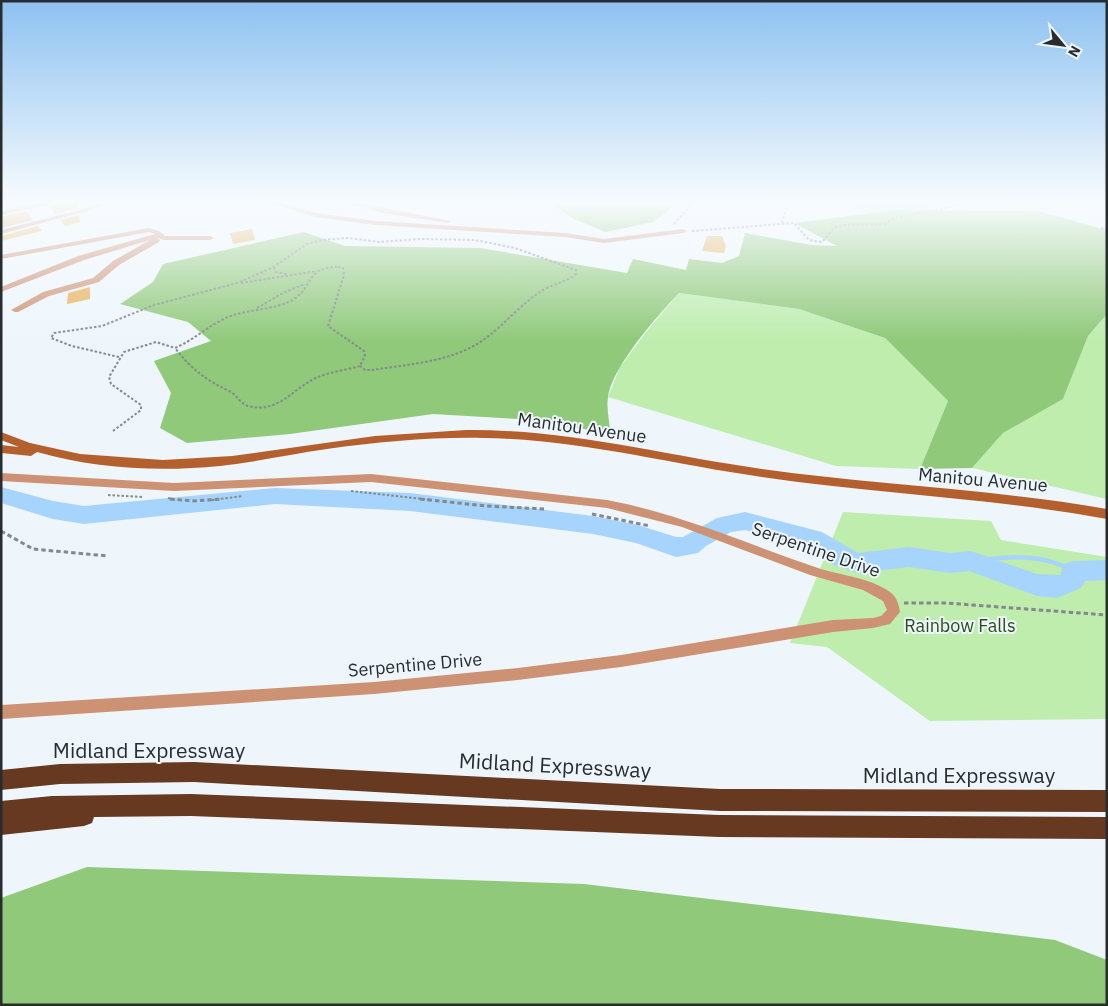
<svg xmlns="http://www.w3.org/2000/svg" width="1108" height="1006" font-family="'IBM Plex Sans',sans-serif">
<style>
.green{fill:#beedad}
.forest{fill:#8fc979}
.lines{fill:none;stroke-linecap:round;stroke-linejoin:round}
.stream{stroke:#a6d4fd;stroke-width:4.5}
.river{fill:#a6d4fd;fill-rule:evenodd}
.building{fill:#e8af57}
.path-far1{stroke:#83898d;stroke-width:2;stroke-dasharray:2.5 2;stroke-linecap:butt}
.path{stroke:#83898d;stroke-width:3;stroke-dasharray:4.5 3;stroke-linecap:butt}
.street{fill:#cd9273;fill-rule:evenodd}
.secondary{fill:#b4602e;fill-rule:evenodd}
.highway{fill:#663920;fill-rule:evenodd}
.labels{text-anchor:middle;stroke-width:4;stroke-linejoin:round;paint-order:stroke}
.street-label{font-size:18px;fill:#292c2f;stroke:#eef6fc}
.park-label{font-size:18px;fill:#284e18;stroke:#eef6fc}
.near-street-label{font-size:21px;fill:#292c2f;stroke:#eef6fc}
</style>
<rect width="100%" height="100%" fill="#eef6fc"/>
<!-- green -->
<g class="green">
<path d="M843,201H977L949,203L924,210H895L868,214Z"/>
<path d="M679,293L799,309L885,338L948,401L920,469L836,466L608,397L620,367L650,327Z"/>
<path d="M1107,314V499L972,468L1003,433L1063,399L1088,336Z"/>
<path d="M843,512L991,521L1001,540L1107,557V719L930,721L827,647L790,643Z"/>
</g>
<!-- forest -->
<g class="forest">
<path d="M547,201H671V209L653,222L606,232L574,219Z"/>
<path d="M895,210L1038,211L1107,230V314L1088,336L1063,399L1003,433L972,468L920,469L948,401L885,338L799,309L679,293C658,315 611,368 608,398C606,409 610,422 610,433L518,419L433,414L290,434L187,443L160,428L171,393L154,361L211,341L188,322L120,304L153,282L163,264L304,232L345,246L480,248L627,273L633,259L686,270L689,259L722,263L739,256L745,233L811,245L837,246L794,223Z"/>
<path d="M87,867L584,884L1055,940L1107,960V1005H1V898Z"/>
</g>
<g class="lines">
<!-- stream -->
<path class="stream" d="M971,561C1008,557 1040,552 1073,571"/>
<!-- river -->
<path class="river" d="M1,487L53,501L84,506L275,488L410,493L593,516L638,525L676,537H683L717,518L745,512L822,532L858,553L909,547L950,553L971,551L1037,574L1060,575L1064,564L1073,561L1107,560V580L1085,581L1081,588L1057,598L1037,596L969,571L950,573L909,567L857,573L834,565L806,547L745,530L731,532L706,546L698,553L676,557L636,543L593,534L410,511L275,504L84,524L53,519L1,503Z"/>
</g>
<!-- building -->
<g class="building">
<path d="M65,201H78V208L55,214L49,206Z"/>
<path d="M26,211L33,220L1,228V217Z"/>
<path d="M79,215L80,222L65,226L60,220Z"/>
<path d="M38,226L42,231L1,241V236Z"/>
<path d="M252,229L255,240L233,244L230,233Z"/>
<path d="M707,236H722L726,246L724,253L702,251Z"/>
<path d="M90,287V299L67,304L68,293Z"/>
</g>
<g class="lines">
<!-- path-far1 -->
<g class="path-far1">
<path d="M782,223L787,205"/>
<path d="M674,224L694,201"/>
<path d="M1101,228L1107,230"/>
<path d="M692,231L794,223L809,240L822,242L834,228L843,225L885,224L895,218L951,207L954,205L953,201"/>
<path d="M274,267L276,272L287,274"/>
<path d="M338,267L343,268L344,275L328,326L364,351L365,355L360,366C346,370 329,372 316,378C293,388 279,414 248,406C241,404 237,396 231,392C206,380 192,370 175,348C194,340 209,325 228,317C248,309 277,310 294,299C313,287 306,267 338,267Z"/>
<path d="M241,283L317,271"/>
<path d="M257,308L283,293L305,284"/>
<path d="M119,357L72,346L51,338L54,333L102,326L154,305L237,283L272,268L307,244L322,240L348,238L379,242L420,239L475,240L515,248L576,270V274C566,282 556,283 545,289C526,299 505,324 486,338C454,362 410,364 372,370H365L360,366"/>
<path d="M113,431L141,410V405L111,384L109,377L124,352L156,342L175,348"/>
<path d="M351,491L431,500"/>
<path d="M108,495L142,497"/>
<path d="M168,498L175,500"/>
<path d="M212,500L243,496"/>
</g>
<!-- path -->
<g class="path">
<path d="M170,499L194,501L222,499"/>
<path d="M420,499L487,506L544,509"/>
<path d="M592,514L650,526"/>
<path d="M1,531L33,549L108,556"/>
<path d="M904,603H946L1107,615"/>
</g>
<!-- street -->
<g class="street">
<path d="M49,201H63L1,215V211Z"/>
<path d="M102,201H111L91,210L1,234V230L87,208Z"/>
<path d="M265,201H276L316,213L376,221L565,233L604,239L683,229L687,231L683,233L604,243L565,237L376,225L315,217Z"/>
<path d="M338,201H350L451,221L448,223L383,213Z"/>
<path d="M149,228L159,231L165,236H210L214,238L210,240H163L159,238H158L160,240L159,242L119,265L99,282L49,296L18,312H15L11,310L43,292L93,278L113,261L150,240L84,260L1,292V287L78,256L155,234L149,232L1,259V255Z"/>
<path d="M1,473L174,483L371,474L607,500C681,514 747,544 818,568C842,576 869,577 890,592C897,597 899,605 900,612L890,624L873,628L833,632L621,667L518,680L374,694L1,719V705L374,682L518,668L621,655L833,620L873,618L881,616L887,610L883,601L863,590L810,575L682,527L607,508L371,482L174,491L1,481Z"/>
</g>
<!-- secondary -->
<path class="secondary" d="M466,430C566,429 663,455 762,469C876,485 993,489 1107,509V519C993,498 877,494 762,477C669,464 578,439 483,438C431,437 378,442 327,449C291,454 256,462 220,466C159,472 96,469 37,452L31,456L1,453V445L19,447L1,440V432L30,443L80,454L163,460L232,456L375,436Z"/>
<!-- highway -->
<g class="highway">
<path d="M194,762L720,789L1107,790V812L720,811L194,782L60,784L1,790V770L60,764Z"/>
<path d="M191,794L719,815L1107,817V839L719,837L191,816L94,817L92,823L84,826L1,835V801L52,796Z"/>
</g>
</g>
<!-- sky -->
<linearGradient id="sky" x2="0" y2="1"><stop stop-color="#8dc1f0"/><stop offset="0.59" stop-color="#f7fbfe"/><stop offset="1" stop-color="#f7fbfe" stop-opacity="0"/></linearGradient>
<rect width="1108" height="342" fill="url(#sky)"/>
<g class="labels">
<!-- street labels -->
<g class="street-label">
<text transform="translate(582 428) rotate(8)" y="6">Manitou Avenue</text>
<text transform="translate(983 480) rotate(5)" y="6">Manitou Avenue</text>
<text transform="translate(816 550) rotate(19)" y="6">Serpentine Drive</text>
<text transform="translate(415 665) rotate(-5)" y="6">Serpentine Drive</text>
</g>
<!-- park labels -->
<g class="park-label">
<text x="960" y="632">Rainbow Falls</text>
</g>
<!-- near-street labels -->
<g class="near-street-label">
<text x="149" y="758">Midland Expressway</text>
<text transform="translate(555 766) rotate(3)" y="7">Midland Expressway</text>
<text x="959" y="783">Midland Expressway</text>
</g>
</g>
<!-- border -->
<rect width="1108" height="1006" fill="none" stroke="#292c2f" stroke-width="5"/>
<!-- north arrow -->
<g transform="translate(1063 45) rotate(119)" stroke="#eef6fc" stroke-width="4" paint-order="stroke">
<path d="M0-4L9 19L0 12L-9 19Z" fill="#292c2f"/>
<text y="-8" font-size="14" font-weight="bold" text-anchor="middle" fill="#292c2f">N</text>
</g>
</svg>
